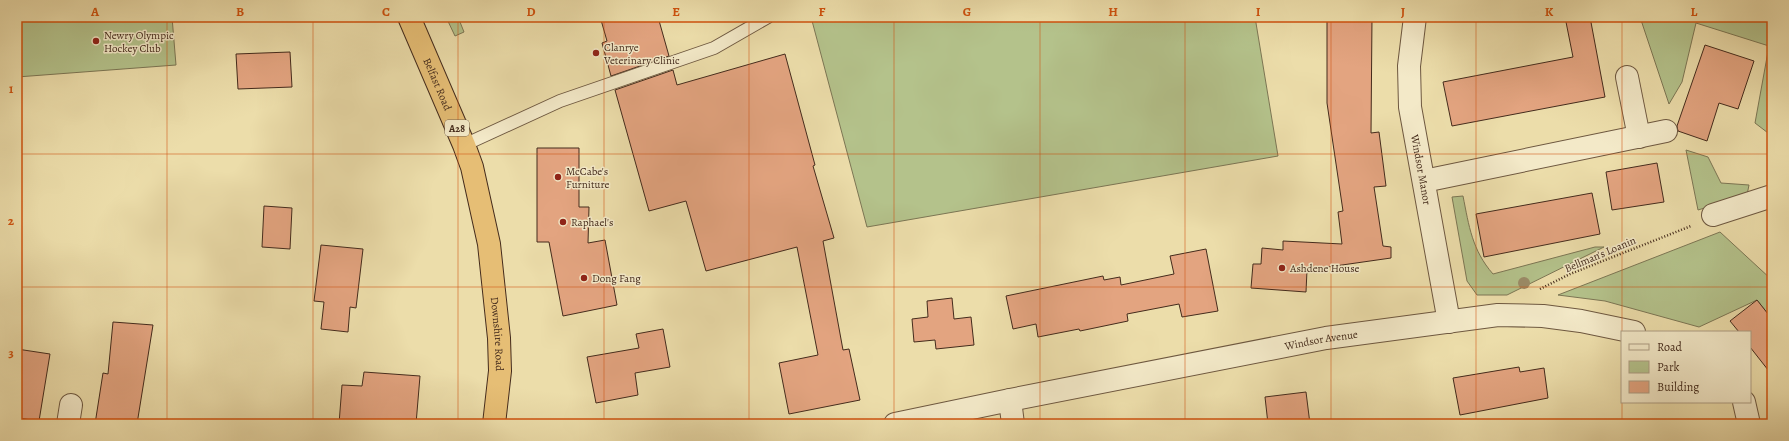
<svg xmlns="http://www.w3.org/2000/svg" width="1789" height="441" font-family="Alegreya,serif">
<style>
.green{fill:#b4c28b;stroke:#7c7654}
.building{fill:#e3a480;stroke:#442b1c}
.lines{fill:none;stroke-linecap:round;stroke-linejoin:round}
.lane-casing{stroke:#6e5840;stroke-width:14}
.street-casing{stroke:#6e5840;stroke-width:24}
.highway-casing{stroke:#442b1c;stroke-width:24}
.path{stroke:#442b1c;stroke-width:2.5;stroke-dasharray:1 2;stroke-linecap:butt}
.lane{stroke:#f3e9c8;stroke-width:12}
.street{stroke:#f3e9c8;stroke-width:22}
.highway{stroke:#e6be75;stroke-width:22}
.tree{fill:#9c8c68}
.grid{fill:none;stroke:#cf520e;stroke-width:1;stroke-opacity:0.55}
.poi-dot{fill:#8f2418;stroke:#f3e9c8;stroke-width:1.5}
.labels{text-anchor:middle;stroke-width:3;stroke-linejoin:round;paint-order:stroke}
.shield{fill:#f3e9c8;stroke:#786450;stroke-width:1}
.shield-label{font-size:10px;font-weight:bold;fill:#442b1c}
.poi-label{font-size:11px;fill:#442b1c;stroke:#f3e9c8;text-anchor:start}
.street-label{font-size:11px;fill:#442b1c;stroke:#f3e9c8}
.neatline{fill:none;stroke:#cf520e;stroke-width:1.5}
.grid-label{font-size:13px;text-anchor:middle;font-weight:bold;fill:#cf520e}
</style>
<rect width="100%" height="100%" fill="#ecddaa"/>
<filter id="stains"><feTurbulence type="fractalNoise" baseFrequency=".005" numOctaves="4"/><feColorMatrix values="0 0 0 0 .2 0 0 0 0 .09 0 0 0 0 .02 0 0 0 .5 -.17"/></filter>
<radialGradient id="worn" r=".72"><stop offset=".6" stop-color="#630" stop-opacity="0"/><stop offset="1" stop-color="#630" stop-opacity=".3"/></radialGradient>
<!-- green -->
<g class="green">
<path d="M17,17H172L176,65L17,77Z"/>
<path d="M446,17H458L464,32L455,36Z"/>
<path d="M811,17H1255L1278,156L867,227Z"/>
<path d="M1640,17H1772V136L1755,123L1769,46L1696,23L1682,82L1669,104Z"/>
<path d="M1686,150L1708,157L1721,183L1749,185L1747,195L1698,210Z"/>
<path d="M1463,196C1469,226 1472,250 1493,274L1595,247H1604L1507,295H1477L1467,281L1452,197Z"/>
<path d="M1720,232L1772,280V319L1757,300L1699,327L1605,301L1558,295Z"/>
</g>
<!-- building -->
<g class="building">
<path d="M614,17H658L669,56L611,76L602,43L607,41L601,20Z"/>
<path d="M1327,17H1372L1371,133L1379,132L1386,186L1374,187L1383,246L1391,247V258L1307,270L1306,292L1251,288L1253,264H1261L1262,248L1283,250V241L1342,244L1338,212L1343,211L1327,103Z"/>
<path d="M1565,17H1590L1605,97L1452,126L1443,82L1573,57Z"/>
<path d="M1705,45L1754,61L1738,109L1719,103L1707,141L1678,131L1677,126Z"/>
<path d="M290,52L292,87L238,89L236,54Z"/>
<path d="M785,54L815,165L813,166L834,238L823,241L843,350L849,349L860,400L789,414L779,363L818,355L797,247L706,271L686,201L649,211L615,90L673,70L677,85Z"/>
<path d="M537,148H579V207H589L588,243L605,240L617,305L563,316L549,242H537Z"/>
<path d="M1657,163L1664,202L1612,210L1606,172Z"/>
<path d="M1592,193L1600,234L1484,257L1476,214Z"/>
<path d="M264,206L292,208L290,249L262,247Z"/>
<path d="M321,245L363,249L356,308L350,307L348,332L321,329L324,302L314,301Z"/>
<path d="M1206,249L1218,311L1182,317L1179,304L1127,314L1128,321L1080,331L1079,329L1038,337L1036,324L1013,329L1006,296L1103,276L1104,280L1120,277L1121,285L1174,274L1170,256Z"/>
<path d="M952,298L954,319L971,317L974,345L936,349L935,340L914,342L912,319L928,317L927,301Z"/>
<path d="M1757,300L1772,319V375L1750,347V332H1739L1730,321Z"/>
<path d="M113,322L153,325L137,424H95L103,373L108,374Z"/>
<path d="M663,329L670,367L635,373L638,395L596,403L587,357L639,348L636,334Z"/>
<path d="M17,349L50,354L39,421L17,418Z"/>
<path d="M1519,367L1520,372L1544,368L1548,398L1460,415L1453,378Z"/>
<path d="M364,372L420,376L416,424H339L342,385L362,386Z"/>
<path d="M1306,392L1310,424H1268L1265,397Z"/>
</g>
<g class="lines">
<!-- lane casing -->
<g class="lane-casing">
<path id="lane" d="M464,145L560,101L714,48L768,17"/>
</g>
<!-- street casing -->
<g class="street-casing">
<g id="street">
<path id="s1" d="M1415,17L1409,66L1410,107L1449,322"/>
<path d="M1627,77L1639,137"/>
<path d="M1424,181L1666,131"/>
<path d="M1713,215L1772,196"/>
<path id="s2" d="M1010,400L1326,338L1498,315L1543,316L1581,321L1634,332"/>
<path d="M1744,402L1749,424"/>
<path d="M68,424L71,405"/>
<path d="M895,424L1010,400L1013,424"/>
</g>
</g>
<!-- highway casing -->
<g class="highway-casing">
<g id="highway">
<path id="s3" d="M409,17L464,145L472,167L489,244L499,338L500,371L494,424"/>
</g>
</g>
<!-- path -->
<path class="path" d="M1540,289L1570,274L1691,226"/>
<!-- lane -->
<use href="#lane" class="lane"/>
<!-- street -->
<use href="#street" class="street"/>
<!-- highway -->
<use href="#highway" class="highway"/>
</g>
<!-- trees -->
<circle class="tree" cx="1524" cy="283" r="6"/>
<!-- grid -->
<path class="grid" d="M167,17V424M313,17V424M458,17V424M604,17V424M749,17V424M894,17V424M1040,17V424M1185,17V424M1331,17V424M1476,17V424M1622,17V424M17,154H1772M17,287H1772"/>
<!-- markers -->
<g class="poi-dot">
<circle cx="96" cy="41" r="4"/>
<circle cx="596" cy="53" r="4"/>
<circle cx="558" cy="177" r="4"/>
<circle cx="563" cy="222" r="4"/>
<circle cx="1282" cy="268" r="4"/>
<circle cx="584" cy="278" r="4"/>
</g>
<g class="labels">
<!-- shield labels -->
<rect class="shield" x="445" y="120" width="24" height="16" rx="3"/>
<g class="shield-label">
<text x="457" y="132">A28</text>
</g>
<!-- poi labels -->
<g class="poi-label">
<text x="104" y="39">Newry Olympic<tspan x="104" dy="13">Hockey Club</tspan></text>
<text x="604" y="51">Clanrye<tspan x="604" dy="13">Veterinary Clinic</tspan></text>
<text x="566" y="175">McCabe's<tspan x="566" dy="13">Furniture</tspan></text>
<text x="571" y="226">Raphael's</text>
<text x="1290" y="272">Ashdene House</text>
<text x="592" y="282">Dong Fang</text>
</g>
<!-- street labels -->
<g class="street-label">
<text dy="4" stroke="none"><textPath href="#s3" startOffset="73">Belfast Road</textPath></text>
<text dy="4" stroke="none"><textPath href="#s1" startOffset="154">Windsor Manor</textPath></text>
<text transform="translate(1600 254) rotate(-23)" y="4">Bellman's Loanin</text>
<text dy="4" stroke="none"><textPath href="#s3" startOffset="332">Downshire Road</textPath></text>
<text dy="4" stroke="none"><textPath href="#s2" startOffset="317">Windsor Avenue</textPath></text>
</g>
</g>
<!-- margin -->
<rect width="1789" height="441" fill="none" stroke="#ecddaa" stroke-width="44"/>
<!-- legend -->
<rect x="1621" y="331" width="130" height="72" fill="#f3e9c8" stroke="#ad9d83"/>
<rect x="1629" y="344" width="20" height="6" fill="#f3e9c8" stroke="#ad9d83"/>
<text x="1657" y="351" font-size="12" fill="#442b1c">Road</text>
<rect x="1629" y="361" width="20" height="12" fill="#b4c28b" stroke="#ad9d83"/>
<text x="1657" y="371" font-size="12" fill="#442b1c">Park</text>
<rect x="1629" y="381" width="20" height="12" fill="#e3a480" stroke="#ad9d83"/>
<text x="1657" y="391" font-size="12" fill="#442b1c">Building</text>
<rect x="22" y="22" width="1745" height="397" class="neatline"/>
<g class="grid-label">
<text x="95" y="16">A</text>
<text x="240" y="16">B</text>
<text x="386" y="16">C</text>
<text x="531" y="16">D</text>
<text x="676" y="16">E</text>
<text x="822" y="16">F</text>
<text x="967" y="16">G</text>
<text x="1113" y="16">H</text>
<text x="1258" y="16">I</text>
<text x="1403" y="16">J</text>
<text x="1549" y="16">K</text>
<text x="1694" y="16">L</text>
<text x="11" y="93">1</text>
<text x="11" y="225">2</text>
<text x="11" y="357">3</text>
</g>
<rect width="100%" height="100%" filter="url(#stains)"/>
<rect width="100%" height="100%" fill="url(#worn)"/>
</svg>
